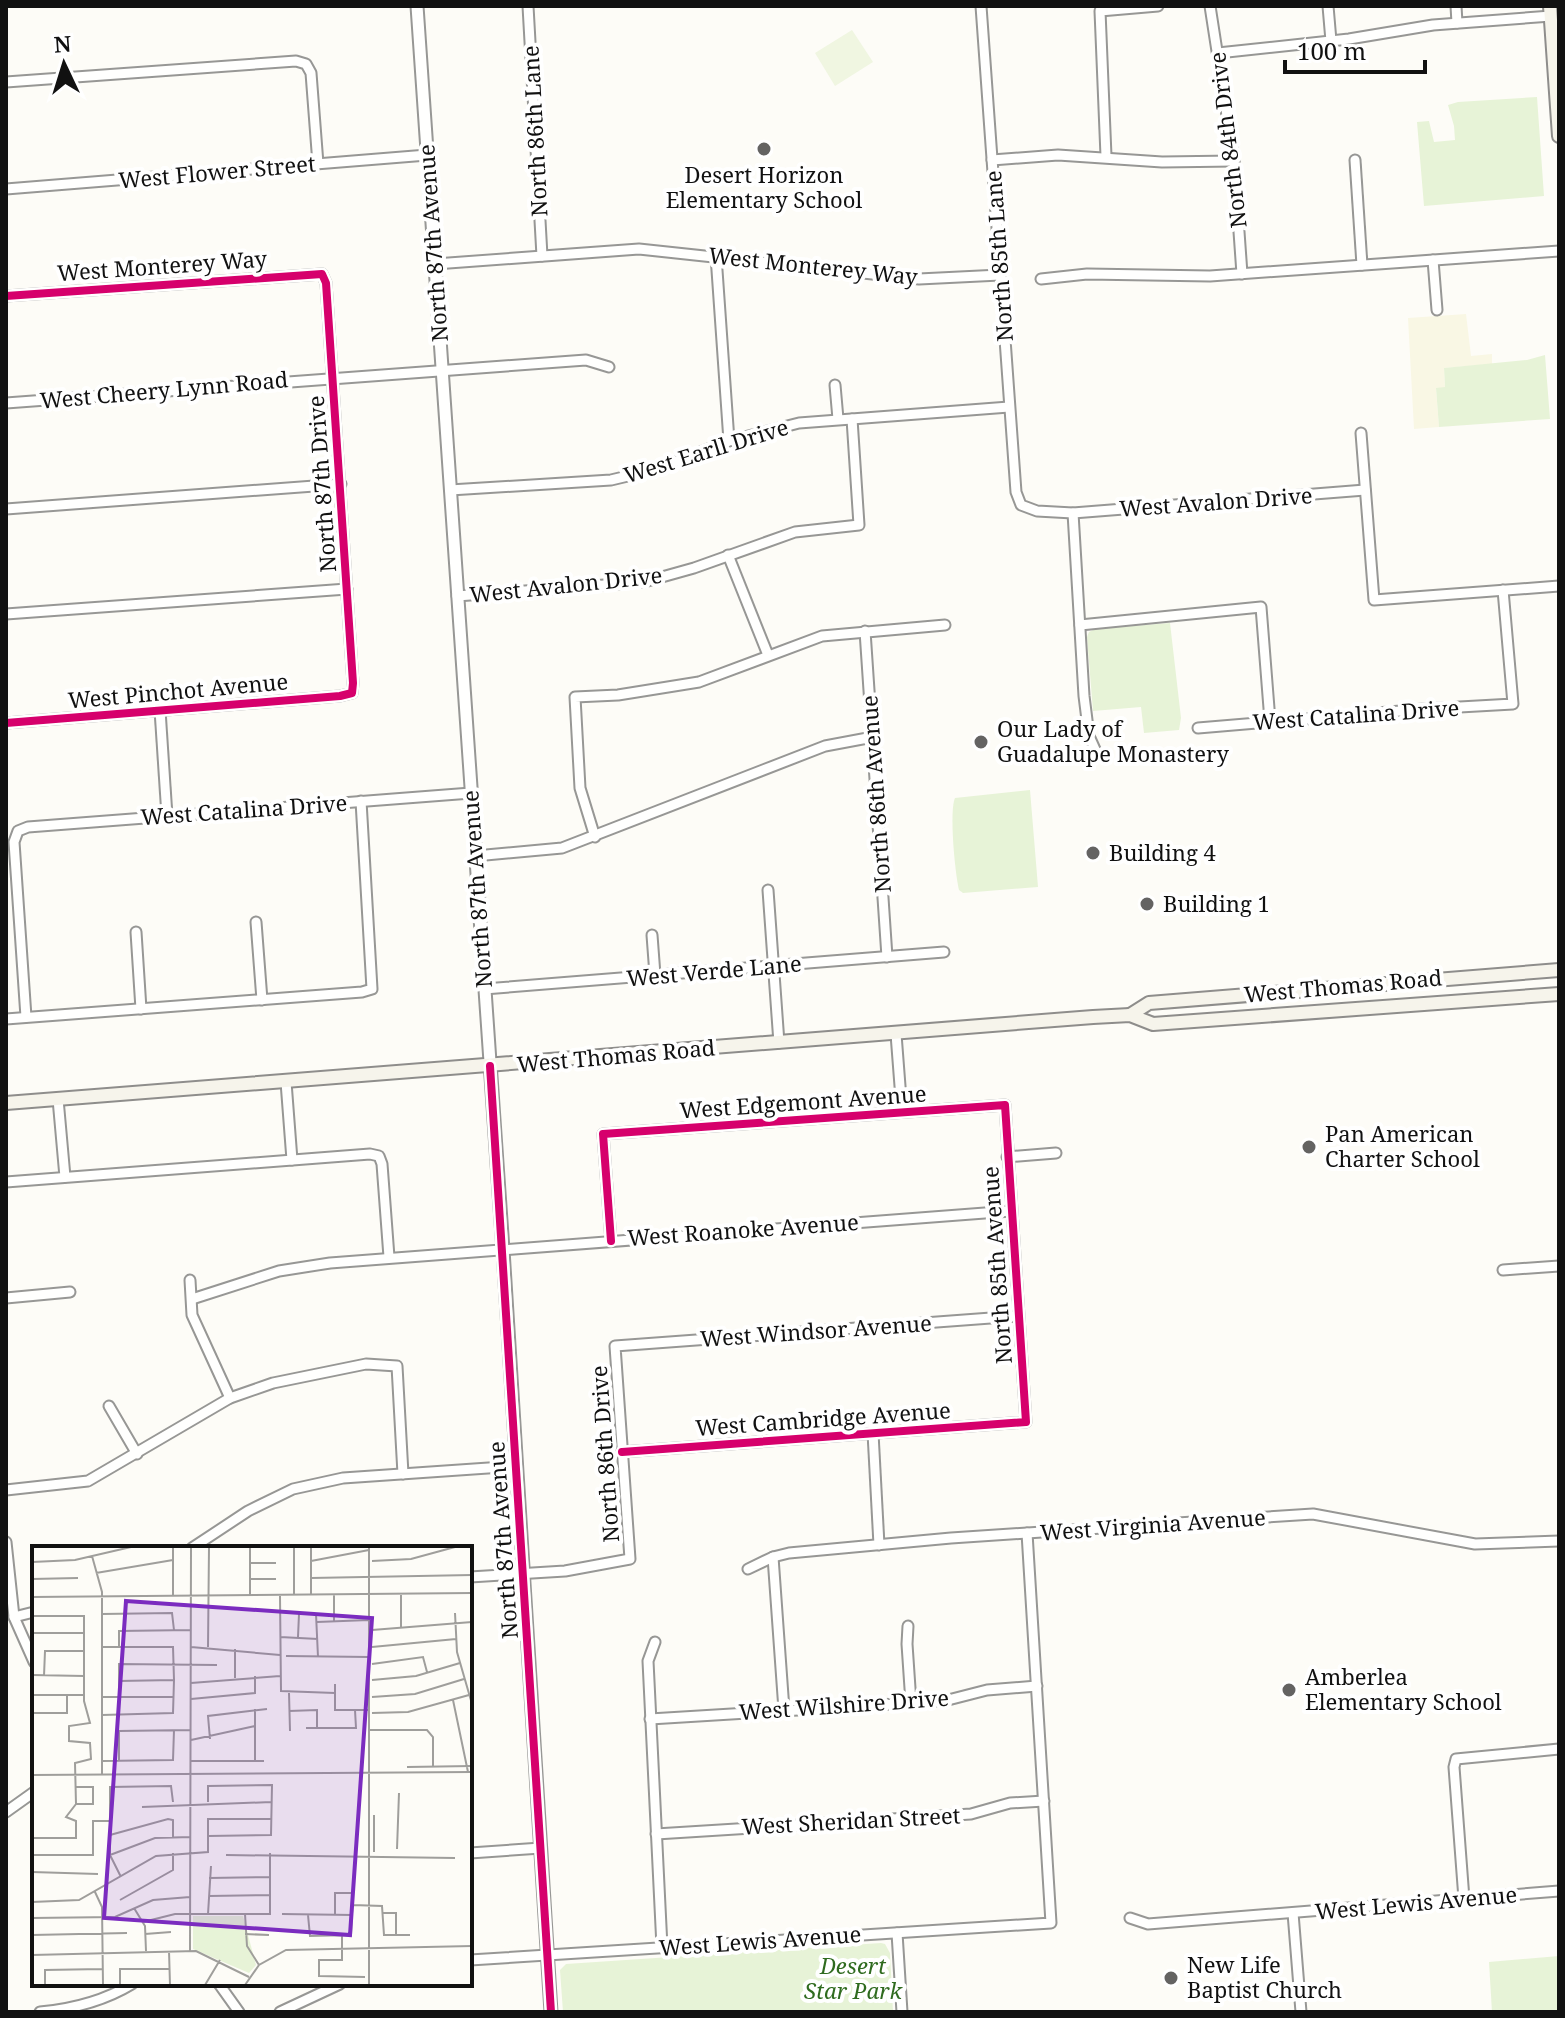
<svg xmlns="http://www.w3.org/2000/svg" width="1565" height="2018" font-family="'Noto Serif',serif">
<style>
.farmland{fill:#f9f7e4}
.green{fill:#e7f3d7}
.pitch{fill:#f0f6e1}
.lines{fill:none;stroke-linecap:round;stroke-linejoin:round}
.minor-casing{stroke:#979795;stroke-width:13}
.tertiary-casing{stroke:#979795;stroke-width:15}
.secondary-casing{stroke:#8e8d8b;stroke-width:16}
.minor{stroke:#fffffe;stroke-width:9}
.tertiary{stroke:#fffffe;stroke-width:11}
.secondary{stroke:#f6f4eb;stroke-width:12}
.cycleway-casing{stroke:#fff;stroke-width:13}
.cycleway{stroke:#d6006c;stroke-width:8}
.poi-dot{fill:#646362;stroke:#fff;stroke-width:3}
.labels{text-anchor:middle;stroke-width:8;stroke-linejoin:round;paint-order:stroke}
.street-label{font-size:22px;fill:#111;stroke:#fff}
.poi-label{font-size:22px;fill:#111;stroke:#fff;text-anchor:start}
.park-label{font-size:22px;font-style:italic;fill:#2f6b1f;stroke:#fff}
.inset-road{fill:none;stroke:#9f9e9b;stroke-width:2}
.view{fill:#7b2cbf;fill-opacity:0.15;stroke:#7b2cbf;stroke-width:4}
.inset-edge{fill:none;stroke:#111;stroke-width:4}
</style>
<rect width="100%" height="100%" fill="#fdfcf7"/>
<!-- farmland -->
<path class="farmland" d="M1466,314L1471,356L1492,354V364L1444,368L1445,388L1436,389L1439,427L1414,429L1408,318Z"/>
<!-- green -->
<g class="green">
<path d="M1537,97L1544,196L1424,206L1417,122L1429,121L1434,142L1455,140L1454,126L1448,105L1458,102Z"/>
<path d="M1545,355L1550,419L1439,427L1436,388L1445,387L1444,368L1527,360Z"/>
<path d="M1170,623L1181,718L1179,730L1144,733L1141,707L1093,711L1087,637L1089,632L1095,629Z"/>
<path d="M1030,790L1038,887L963,893L959,890C955,874 949,811 955,798Z"/>
<path d="M881,1943L885,1944L890,1953L893,2012H563L560,1970L566,1964Z"/>
<path d="M1559,1956V2012H1492L1489,1962Z"/>
</g>
<!-- pitch -->
<path class="pitch" d="M852,30L873,62L835,86L815,53Z"/>
<g class="lines">
<!-- minor casing -->
<g class="minor-casing">
<g id="minor">
<path d="M528,6L542,256"/>
<path d="M981,6L1016,492L1021,505L1037,511L1073,513L1365,490"/>
<path d="M1210,6L1234,161L1242,274"/>
<path d="M1328,6L1331,41"/>
<path d="M1456,6L1457,23"/>
<path d="M1218,53L1349,39L1433,25L1551,16"/>
<path d="M6,82L296,61L306,64L311,73L318,164"/>
<path d="M1106,156L1100,11L1158,6"/>
<path d="M992,160L1058,155L1162,162L1234,161"/>
<path d="M1355,160L1362,265"/>
<path d="M6,189L427,155"/>
<path d="M716,256L729,441"/>
<path d="M1433,260L1437,310"/>
<path d="M435,264L639,249L919,279L1000,275"/>
<path d="M1041,279L1087,274L1210,276L1559,251"/>
<path d="M6,296L322,274L326,283L353,683L352,693L340,696L6,723"/>
<path d="M835,385L838,419"/>
<path d="M6,403L586,360L609,367"/>
<path d="M1361,433L1374,600L1559,586"/>
<path d="M450,490L611,480L653,470L729,441L799,423L1009,407"/>
<path d="M6,509L341,484"/>
<path d="M1073,513L1084,696L1089,736L1098,756"/>
<path d="M728,555L768,655"/>
<path d="M457,596L644,582L694,568L795,532L859,525L852,419"/>
<path d="M6,614L347,589"/>
<path d="M1080,625L1261,607L1270,721"/>
<path d="M865,631L887,957"/>
<path d="M160,710L167,816"/>
<path d="M1198,728L1424,709L1513,704L1503,590"/>
<path d="M595,837L580,788L575,697L618,695L699,682L822,636L945,625"/>
<path d="M475,856L562,848L825,746L873,737"/>
<path d="M768,890L779,1043"/>
<path d="M256,922L262,1000"/>
<path d="M136,932L141,1009"/>
<path d="M652,935L655,975"/>
<path d="M484,989L944,952"/>
<path d="M26,1017L14,842L18,831L28,827L471,793"/>
<path d="M6,1019L362,992L372,989L361,801"/>
<path d="M896,1034L902,1112"/>
<path d="M286,1082L292,1160"/>
<path d="M58,1099L65,1177"/>
<path d="M1007,1157L1056,1153"/>
<path d="M6,1182L370,1154L379,1156L382,1164L389,1257"/>
<path d="M611,1241L603,1134L1005,1105L1026,1422L622,1452"/>
<path d="M1503,1270L1559,1266"/>
<path d="M190,1280L192,1315L230,1398"/>
<path d="M6,1298L70,1292"/>
<path d="M192,1299L279,1271L330,1263L1011,1211"/>
<path d="M109,1406L137,1454"/>
<path d="M873,1433L879,1545"/>
<path d="M6,1490L88,1481L230,1398L273,1383L366,1364L397,1366L403,1474"/>
<path d="M6,1542L14,1617L34,1662"/>
<path d="M192,1548L248,1511L293,1489L343,1478L516,1466"/>
<path d="M773,1557L784,1710"/>
<path d="M748,1569L773,1557L789,1553L951,1538L1313,1514L1475,1544L1559,1541"/>
<path d="M470,1577L565,1571L630,1559L615,1346L1018,1316"/>
<path d="M14,1617L34,1612"/>
<path d="M908,1626L907,1644L911,1703"/>
<path d="M655,1642L648,1661L662,1947"/>
<path d="M650,1719L911,1703L948,1700L987,1690L1037,1686"/>
<path d="M6,1812L34,1792"/>
<path d="M656,1834L971,1814L1010,1803L1044,1801"/>
<path d="M470,1853L541,1848"/>
<path d="M1464,1899L1454,1767L1456,1759L1559,1749"/>
<path d="M1293,1913L1301,2012"/>
<path d="M1130,1918L1148,1924L1559,1891"/>
<path d="M897,1933L902,2012"/>
<path d="M470,1960L1051,1923L1027,1533"/>
<path d="M219,1984L239,2012"/>
<path d="M40,2012C72,2009 104,2001 132,1984"/>
<path d="M280,2012L340,1984"/>
</g>
</g>
<!-- tertiary casing -->
<g class="tertiary-casing">
<path id="tertiary" d="M417,6L503,1250L551,2012"/>
</g>
<!-- secondary casing -->
<g class="secondary-casing">
<g id="secondary">
<path d="M1550,6L1559,136"/>
<path d="M1130,1015L1149,1003L1559,970"/>
<path d="M6,1103L1093,1017L1130,1015L1153,1024L1559,994"/>
</g>
</g>
<!-- minor -->
<use href="#minor" class="minor"/>
<!-- tertiary -->
<use href="#tertiary" class="tertiary"/>
<!-- secondary -->
<use href="#secondary" class="secondary"/>
<!-- cycleway casing -->
<g class="cycleway-casing">
<g id="cycleway">
<path d="M6,296L322,274L326,283L353,683L352,693L340,696L6,723"/>
<path d="M490,1066L551,2012"/>
<path d="M611,1241L603,1134L1005,1105L1026,1422L622,1452"/>
</g>
</g>
<!-- cycleway -->
<use href="#cycleway" class="cycleway"/>
</g>
<!-- markers -->
<g class="poi-dot">
<circle cx="764" cy="149" r="8"/>
<circle cx="981" cy="742" r="8"/>
<circle cx="1093" cy="853" r="8"/>
<circle cx="1147" cy="904" r="8"/>
<circle cx="1309" cy="1147" r="8"/>
<circle cx="1289" cy="1690" r="8"/>
<circle cx="1171" cy="1978" r="8"/>
</g>
<g class="labels">
<!-- street labels -->
<g class="street-label">
<text transform="translate(535 131) rotate(-93)" y="8">North 86th Lane</text>
<text transform="translate(1228 140) rotate(-97)" y="8">North 84th Drive</text>
<text transform="translate(217 172) rotate(-5)" y="8">West Flower Street</text>
<text transform="translate(433 243) rotate(-94)" y="8">North 87th Avenue</text>
<text transform="translate(999 256) rotate(-94)" y="8">North 85th Lane</text>
<text transform="translate(162 266) rotate(-4)" y="8">West Monterey Way</text>
<text transform="translate(813 266) rotate(6)" y="8">West Monterey Way</text>
<text transform="translate(164 390) rotate(-5)" y="8">West Cheery Lynn Road</text>
<text transform="translate(706 451) rotate(-17)" y="8">West Earll Drive</text>
<text transform="translate(322 484) rotate(-94)" y="8">North 87th Drive</text>
<text transform="translate(1216 502) rotate(-4)" y="8">West Avalon Drive</text>
<text transform="translate(566 585) rotate(-6)" y="8">West Avalon Drive</text>
<text transform="translate(178 691) rotate(-5)" y="8">West Pinchot Avenue</text>
<text transform="translate(1356 715) rotate(-4)" y="8">West Catalina Drive</text>
<text transform="translate(876 794) rotate(-94)" y="8">North 86th Avenue</text>
<text transform="translate(244 810) rotate(-4)" y="8">West Catalina Drive</text>
<text transform="translate(477 889) rotate(-94)" y="8">North 87th Avenue</text>
<text transform="translate(714 971) rotate(-5)" y="8">West Verde Lane</text>
<text transform="translate(1343 986) rotate(-5)" y="8">West Thomas Road</text>
<text transform="translate(616 1056) rotate(-5)" y="8">West Thomas Road</text>
<text transform="translate(803 1102) rotate(-4)" y="8">West Edgemont Avenue</text>
<text transform="translate(743 1230) rotate(-4)" y="8">West Roanoke Avenue</text>
<text transform="translate(997 1265) rotate(-94)" y="8">North 85th Avenue</text>
<text transform="translate(816 1331) rotate(-4)" y="8">West Windsor Avenue</text>
<text transform="translate(823 1419) rotate(-4)" y="8">West Cambridge Avenue</text>
<text transform="translate(605 1454) rotate(-94)" y="8">North 86th Drive</text>
<text transform="translate(1153 1525) rotate(-4)" y="8">West Virginia Avenue</text>
<text transform="translate(503 1540) rotate(-94)" y="8">North 87th Avenue</text>
<text transform="translate(844 1705) rotate(-4)" y="8">West Wilshire Drive</text>
<text transform="translate(851 1821) rotate(-3)" y="8">West Sheridan Street</text>
<text transform="translate(1416 1903) rotate(-5)" y="8">West Lewis Avenue</text>
<text transform="translate(760 1941) rotate(-4)" y="8">West Lewis Avenue</text>
</g>
<!-- poi labels -->
<g class="poi-label">
<text x="764" y="183" text-anchor="middle">Desert Horizon<tspan x="764" dy="25">Elementary School</tspan></text>
<text x="997" y="737">Our Lady of<tspan x="997" dy="25">Guadalupe Monastery</tspan></text>
<text x="1109" y="861">Building 4</text>
<text x="1163" y="912">Building 1</text>
<text x="1325" y="1142">Pan American<tspan x="1325" dy="25">Charter School</tspan></text>
<text x="1305" y="1685">Amberlea<tspan x="1305" dy="25">Elementary School</tspan></text>
<text x="1187" y="1973">New Life<tspan x="1187" dy="25">Baptist Church</tspan></text>
</g>
<!-- park labels -->
<g class="park-label">
<text x="853" y="1974">Desert<tspan x="853" dy="25">Star Park</tspan></text>
</g>
</g>
<!-- overview -->
<g transform="translate(32 1546)">
<rect width="440" height="440" fill="#fdfcf7"/>
<path d="M161,370H211L224,419L217,427L161,403Z" fill="#e7f3d7"/>
<path class="inset-road" d="M141,1V50M159,1H201M279,1V49M60,10L70,46V228M279,15L337,4M340,15L379,13L423,1M0,16L43,14L99,1M218,17H244M64,27L141,14M279,32L440,29M0,33L46,32M217,33H244M302,49V76M218,50V1M248,50L249,145L303,147M262,50V1M0,51L440,47M423,67L425,106L440,158M70,68L140,67L142,84M0,70H52V155L58,177L37,180V195L58,197L59,213L43,217L44,258L34,271L44,275V292H0M285,76L337,74M369,82V48M340,84L440,76M0,87H52M248,91L286,93M266,91L267,68H284L286,111M87,101V85L159,84M159,101L248,109M176,101L177,1M340,101L424,93M203,103V132M254,110L337,111M340,118L391,111L395,126M0,129L52,130M12,130L13,105H52M340,134L384,130L428,117M87,135L142,134M159,137L248,130M303,138V164H337M257,147L258,185M0,149H52M70,151H142M87,151V118L185,119M340,151L383,148L432,133M159,153L223,147V130M421,154L436,226M257,165L285,164V182M0,167H35V149M340,167L376,166L437,149M70,169L141,167L142,134L141,101H70M274,182H324L323,164M336,184H395L401,191V221M178,193L176,170L235,163M159,194L223,180M70,215L141,214L142,184M87,215V185L159,184M159,215H232M223,215V163M375,221L440,220M0,229L440,226M44,241H61V258H44M110,261L239,256M342,269V306M78,289L136,273L141,274V291M176,290L239,289L240,239L176,240V256M365,303L367,247M0,309H61V275H78M78,309L123,292L159,291M194,309L423,312M0,326L66,328M89,331L78,309V241L139,240L141,256M177,332L238,331M63,346L70,361L71,439M177,350L238,349M88,354L141,324V307M0,356L47,354L124,310L176,306V273H239M321,359L350,360L352,389H378M102,362L113,380L114,405M350,367H364V389M176,368L179,320M213,368L215,400L227,419M250,368L321,369M276,369L278,390L319,389L321,347H303V369M0,372L83,371L121,354L158,351M111,376L143,368H238V307M113,388L139,386M213,388L237,389M0,389L95,387M310,389V414H287V430L333,431M137,405L138,439M158,405L159,1M0,409L164,405L217,431M13,439V424L70,423M88,439V423H138M173,439L188,414M213,439L227,419L254,404L440,400M337,439V1"/>
<path class="view" d="M94,55L340,72L318,389L72,372Z"/>
<rect width="440" height="440" class="inset-edge"/>
</g>
<!-- border -->
<rect width="1565" height="2018" fill="none" stroke="#111111" stroke-width="16"/>
<!-- north arrow -->
<g transform="translate(64 64) rotate(356)" stroke="#ffffff" stroke-width="6" paint-order="stroke">
<path d="M0-6L14 30L0 20L-14 30Z" fill="#111111"/>
<text y="-12" font-size="22" font-weight="bold" text-anchor="middle" fill="#111111">N</text>
</g>
<!-- scale -->
<path d="M1285 60v12h140v-12" fill="none" stroke="#111111" stroke-width="4"/>
<text x="1297" y="60" font-size="24" fill="#111111" stroke="#ffffff" stroke-width="6" paint-order="stroke">100 m</text>
</svg>
